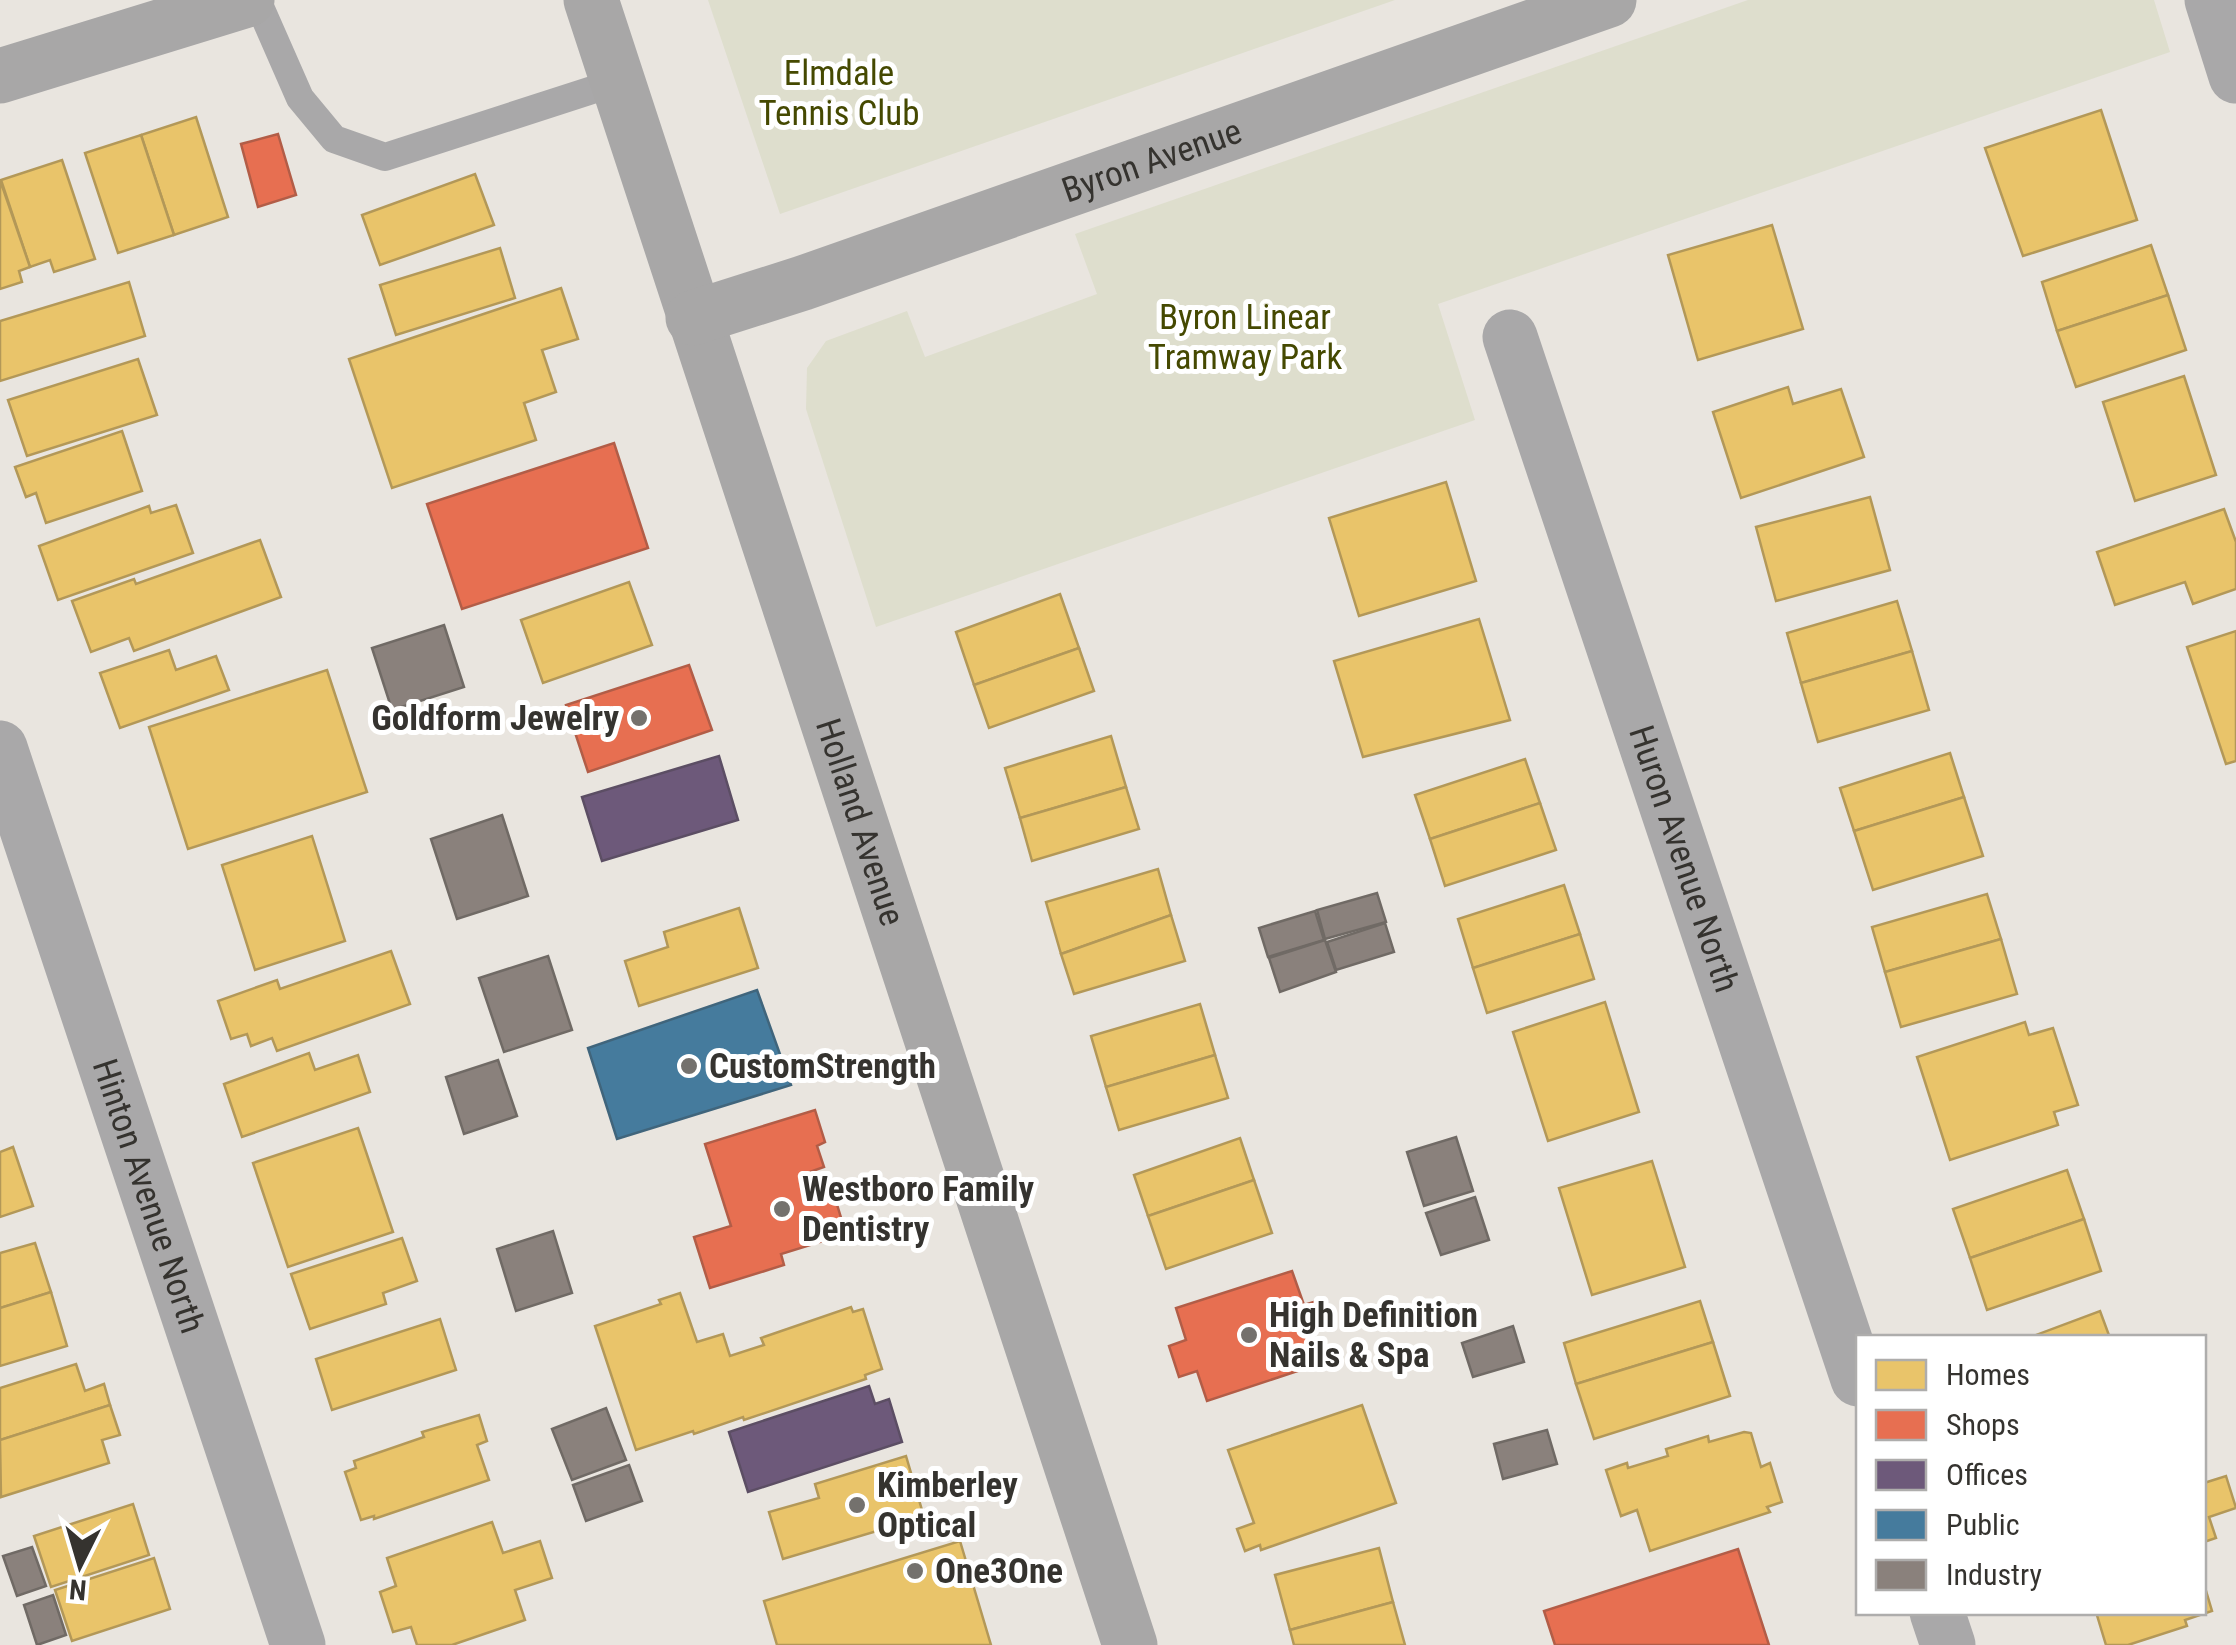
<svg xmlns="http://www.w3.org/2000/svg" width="2236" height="1645" font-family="'Roboto Condensed',sans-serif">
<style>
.green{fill:#dedecd}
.homes{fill:#e9c46a;stroke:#b39858;stroke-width:2.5}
.shops{fill:#e76f51;stroke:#b25d47;stroke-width:2.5}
.offices{fill:#6d597a;stroke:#5c4e64;stroke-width:2.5}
.public{fill:#457b9d;stroke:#40657c;stroke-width:2.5}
.industry{fill:#8a817c;stroke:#706a65;stroke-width:2.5}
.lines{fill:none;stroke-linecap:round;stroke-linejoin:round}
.lane{stroke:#a9a8a9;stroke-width:28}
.street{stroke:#a9a8a9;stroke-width:55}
.secondary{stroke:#a8a7a7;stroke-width:55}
.poi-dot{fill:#74716d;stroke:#fff;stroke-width:4}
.labels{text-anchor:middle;stroke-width:10;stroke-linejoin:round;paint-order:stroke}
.park-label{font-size:35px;fill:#454901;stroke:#fff}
.street-label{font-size:35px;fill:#35332f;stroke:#fff}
.poi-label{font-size:35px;font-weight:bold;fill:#35332f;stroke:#fff;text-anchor:start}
</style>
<rect width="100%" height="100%" fill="#e9e5df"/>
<!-- green -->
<g class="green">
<path d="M708,0H1395L780,214Z"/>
<path d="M1748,0H2154L2170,52L1438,304L1475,420L876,627L806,409L807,368L826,341L907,311L925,357L1097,294L1075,234Z"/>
</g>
<!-- homes -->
<g class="homes">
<path d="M2101,110L2137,220L2023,256L1985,148Z"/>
<path d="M196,117L228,217L174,235L141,135Z"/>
<path d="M141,135L174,235L118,253L85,153Z"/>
<path d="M62,160L95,259L54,272L50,260L30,267L1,180Z"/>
<path d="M475,174L494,225L380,265L362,215Z"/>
<path d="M0,180L30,267L19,271L22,282L0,289Z"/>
<path d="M1772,225L1803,329L1698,360L1668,255Z"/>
<path d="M2151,245L2168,295L2057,331L2042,282Z"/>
<path d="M500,248L515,298L396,335L380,285Z"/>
<path d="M129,282L145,336L0,381V321Z"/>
<path d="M561,288L578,339L542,350L556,392L524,403L536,440L392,488L349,359Z"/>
<path d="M2168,295L2186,350L2076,387L2057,331Z"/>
<path d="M138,359L157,415L27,456L8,400Z"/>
<path d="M2184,376L2216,475L2135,501L2103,402Z"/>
<path d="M1788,387L1793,404L1841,389L1864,457L1741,498L1713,412Z"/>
<path d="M122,431L142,491L46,523L36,493L26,497L15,467Z"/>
<path d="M1446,482L1476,581L1359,616L1329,518Z"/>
<path d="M1870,497L1890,570L1776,601L1756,527Z"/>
<path d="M176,505L193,553L58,600L39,546L149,506L151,513Z"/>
<path d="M2224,509L2236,542V589L2193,604L2185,582L2115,605L2097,552Z"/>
<path d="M260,540L281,597L134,651L129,638L91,652L72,601L134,579L136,584Z"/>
<path d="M629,582L652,645L543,683L521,620Z"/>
<path d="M1060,594L1079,648L974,685L956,632Z"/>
<path d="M1897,601L1912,651L1801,683L1787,633Z"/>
<path d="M1479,619L1510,720L1363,757L1334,661Z"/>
<path d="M2236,631V761L2226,764L2187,647Z"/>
<path d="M1079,648L1094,691L989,728L974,685Z"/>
<path d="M169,650L176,670L216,656L229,690L120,728L100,673Z"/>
<path d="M1912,651L1929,710L1818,742L1801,683Z"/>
<path d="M327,670L367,792L188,849L149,727Z"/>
<path d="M1111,736L1126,787L1020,818L1005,768Z"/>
<path d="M1950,753L1964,797L1854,831L1840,788Z"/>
<path d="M1525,759L1540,803L1430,839L1415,795Z"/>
<path d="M1126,787L1139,829L1032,861L1020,818Z"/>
<path d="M1964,797L1983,856L1873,890L1854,831Z"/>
<path d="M1540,803L1556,850L1445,886L1430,839Z"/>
<path d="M312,836L345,941L255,970L222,865Z"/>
<path d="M1158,869L1171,915L1061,954L1046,902Z"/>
<path d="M1564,885L1580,934L1473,968L1458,919Z"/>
<path d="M1987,894L2001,939L1885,972L1872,927Z"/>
<path d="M739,908L758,968L639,1006L625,961L668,947L664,932Z"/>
<path d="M1171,915L1185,961L1074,994L1061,954Z"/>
<path d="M1580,934L1594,979L1487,1013L1473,968Z"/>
<path d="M2001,939L2017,994L1901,1027L1885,972Z"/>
<path d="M391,951L410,1004L277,1051L272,1038L251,1046L247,1034L231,1039L218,1001L277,980L280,989Z"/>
<path d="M1605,1002L1639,1112L1548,1141L1513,1032Z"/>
<path d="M1200,1004L1215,1055L1106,1087L1091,1036Z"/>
<path d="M2025,1022L2029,1035L2053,1028L2078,1105L2054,1112L2058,1125L1950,1160L1917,1057Z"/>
<path d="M309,1053L315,1070L358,1055L370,1092L242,1137L224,1084Z"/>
<path d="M1215,1055L1228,1098L1119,1130L1106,1087Z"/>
<path d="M358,1128L393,1232L288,1267L253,1163Z"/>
<path d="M1240,1138L1254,1180L1148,1216L1134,1175Z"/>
<path d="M13,1147L33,1206L0,1217V1152Z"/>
<path d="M1652,1161L1685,1267L1592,1295L1559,1188Z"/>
<path d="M2067,1170L2084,1219L1970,1258L1953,1209Z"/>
<path d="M1254,1180L1272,1233L1166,1269L1148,1216Z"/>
<path d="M2084,1219L2101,1271L1987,1310L1970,1258Z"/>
<path d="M402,1238L417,1281L383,1293L386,1304L310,1329L291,1274Z"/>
<path d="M35,1243L51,1292L0,1308V1253Z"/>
<path d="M51,1292L67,1346L0,1366V1308Z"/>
<path d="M680,1293L697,1342L723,1334L730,1356L764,1345L761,1338L851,1307L853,1312L863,1309L882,1369L865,1375L866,1379L744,1420L743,1417L694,1434L693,1431L636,1450L595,1326L661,1304L659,1300Z"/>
<path d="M1700,1301L1713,1342L1576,1384L1564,1343Z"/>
<path d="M2100,1311L2110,1338H2028Z"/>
<path d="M440,1319L456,1370L332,1410L316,1359Z"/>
<path d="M1713,1342L1730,1396L1594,1439L1576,1384Z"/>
<path d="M76,1364L85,1391L104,1384L110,1405L0,1440V1388Z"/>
<path d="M110,1405L120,1435L102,1440L109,1463L1,1497L0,1440Z"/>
<path d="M1362,1405L1396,1503L1261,1550L1260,1545L1245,1551L1237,1529L1254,1523L1228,1450Z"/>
<path d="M479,1415L487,1441L477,1445L489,1480L374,1519V1516L361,1520L345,1472L356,1468L354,1461L424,1437L422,1432Z"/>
<path d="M1744,1432L1751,1433L1761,1467L1770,1463L1782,1502L1767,1507L1770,1512L1650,1551L1637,1510L1621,1516L1606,1470L1627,1463L1628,1468L1668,1456L1666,1449L1708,1436L1709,1442Z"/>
<path d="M906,1456L924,1517L783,1559L769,1512L819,1498L815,1484Z"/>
<path d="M2226,1476L2236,1508L2209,1517L2216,1538L2204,1542V1483Z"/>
<path d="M133,1504L149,1555L51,1587L34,1536Z"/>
<path d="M492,1522L503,1553L540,1541L552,1578L515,1590L525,1620L452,1645H417L411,1627L393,1632L380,1592L396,1586L387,1558Z"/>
<path d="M960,1541L991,1645H777L764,1601Z"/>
<path d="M1379,1548L1393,1602L1290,1630L1275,1575Z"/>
<path d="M154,1558L170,1609L72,1641L55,1590Z"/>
<path d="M2204,1584L2212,1611L2185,1620L2187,1626L2128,1645H2106L2096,1612H2204Z"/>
<path d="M1393,1602L1405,1645H1294L1290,1630Z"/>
</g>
<!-- shops -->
<g class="shops">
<path d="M278,134L296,195L258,207L241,144Z"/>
<path d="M614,443L648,548L462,609L427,504Z"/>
<path d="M689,665L712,730L588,772L566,705Z"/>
<path d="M815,1110L825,1142L817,1146L824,1167L804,1174L810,1192L831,1185L846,1234L781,1254L784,1265L710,1288L694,1237L731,1226L705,1144Z"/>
<path d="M1292,1271L1304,1305L1320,1300L1329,1324L1311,1330L1322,1363L1207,1401L1197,1371L1179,1377L1169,1346L1186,1340L1176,1308Z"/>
<path d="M1738,1549L1769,1645H1555L1544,1611Z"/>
</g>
<!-- offices -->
<g class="offices">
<path d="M719,756L738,820L602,861L582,797Z"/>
<path d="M869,1386L875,1404L889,1399L902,1442L748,1492L729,1432Z"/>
</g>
<!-- public -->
<path class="public" d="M757,990L791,1085L617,1139L588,1048Z"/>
<!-- industry -->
<g class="industry">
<path d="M444,625L464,687L392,710L372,648Z"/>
<path d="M502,815L528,896L457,919L431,839Z"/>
<path d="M1377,893L1386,922L1325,939L1317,910Z"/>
<path d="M1315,911L1324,940L1268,957L1259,928Z"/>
<path d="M1385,923L1394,952L1336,970L1327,942Z"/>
<path d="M1325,940L1336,972L1280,992L1269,958Z"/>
<path d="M548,956L572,1030L504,1052L479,978Z"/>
<path d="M498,1060L517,1116L464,1134L446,1077Z"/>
<path d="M1456,1137L1473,1191L1424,1206L1407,1152Z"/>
<path d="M1475,1197L1489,1240L1441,1255L1426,1213Z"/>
<path d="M553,1231L572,1293L516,1311L497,1249Z"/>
<path d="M1513,1326L1524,1362L1473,1377L1462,1343Z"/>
<path d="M606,1408L626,1460L572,1480L552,1429Z"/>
<path d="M1547,1430L1557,1464L1503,1479L1494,1444Z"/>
<path d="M629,1465L642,1501L586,1521L573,1485Z"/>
<path d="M32,1547L46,1586L17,1596L3,1556Z"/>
<path d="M53,1595L66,1635L37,1645L24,1605Z"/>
</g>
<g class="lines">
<!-- lane -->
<path class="lane" d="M257,0L300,98L334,139L385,157L617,82"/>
<!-- street -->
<g class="street">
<path d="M2212,0L2236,76"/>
<path id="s1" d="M1510,337L1858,1379"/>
<path id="s2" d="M0,748L298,1645"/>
<path d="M1937,1612L1948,1645"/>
</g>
<!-- secondary -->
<g class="secondary">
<path id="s3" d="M591,0L1130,1645"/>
<path d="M0,76L247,0"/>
<path id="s4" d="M693,318L803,283L1609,0"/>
</g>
</g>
<!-- markers -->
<g class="poi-dot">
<circle cx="639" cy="718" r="10"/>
<circle cx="689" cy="1066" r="10"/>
<circle cx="782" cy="1209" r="10"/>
<circle cx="1249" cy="1335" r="10"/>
<circle cx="857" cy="1505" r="10"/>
<circle cx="915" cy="1571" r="10"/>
</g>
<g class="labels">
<!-- park labels -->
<g class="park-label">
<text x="839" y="85">Elmdale<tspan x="839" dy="40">Tennis Club</tspan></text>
<text x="1245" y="329">Byron Linear<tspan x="1245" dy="40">Tramway Park</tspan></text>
</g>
<!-- street labels -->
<g class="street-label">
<text dy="12" stroke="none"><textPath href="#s4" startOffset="485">Byron Avenue</textPath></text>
<text dy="12" stroke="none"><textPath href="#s3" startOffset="865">Holland Avenue</textPath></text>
<text dy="12" stroke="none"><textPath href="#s1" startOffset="550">Huron Avenue North</textPath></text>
<text dy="12" stroke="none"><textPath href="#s2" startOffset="472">Hinton Avenue North</textPath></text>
</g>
<!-- poi labels -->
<g class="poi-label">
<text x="619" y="730" text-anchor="end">Goldform Jewelry</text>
<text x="709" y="1078">CustomStrength</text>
<text x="802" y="1201">Westboro Family<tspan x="802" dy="40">Dentistry</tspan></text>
<text x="1269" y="1327">High Definition<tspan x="1269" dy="40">Nails &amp; Spa</tspan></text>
<text x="877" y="1497">Kimberley<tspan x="877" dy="40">Optical</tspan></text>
<text x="935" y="1583">One3One</text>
</g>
</g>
<!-- legend -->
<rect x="1856" y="1335" width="350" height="280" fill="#ffffff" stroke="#aeadac" stroke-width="2.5"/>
<rect x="1876" y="1360" width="50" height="30" fill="#e9c46a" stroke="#aeadac" stroke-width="2.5"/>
<text x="1946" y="1385" font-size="30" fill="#35332f">Homes</text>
<rect x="1876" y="1410" width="50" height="30" fill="#e76f51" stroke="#aeadac" stroke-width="2.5"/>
<text x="1946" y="1435" font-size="30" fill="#35332f">Shops</text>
<rect x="1876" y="1460" width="50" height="30" fill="#6d597a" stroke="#aeadac" stroke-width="2.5"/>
<text x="1946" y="1485" font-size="30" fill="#35332f">Offices</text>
<rect x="1876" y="1510" width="50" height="30" fill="#457b9d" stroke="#aeadac" stroke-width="2.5"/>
<text x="1946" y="1535" font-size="30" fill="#35332f">Public</text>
<rect x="1876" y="1560" width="50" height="30" fill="#8a817c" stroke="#aeadac" stroke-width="2.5"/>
<text x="1946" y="1585" font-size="30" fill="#35332f">Industry</text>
<!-- north arrow -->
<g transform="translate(80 1565) rotate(185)" stroke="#ffffff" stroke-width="8" paint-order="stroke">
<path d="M0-8L18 38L0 25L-18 38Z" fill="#35332f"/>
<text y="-15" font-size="28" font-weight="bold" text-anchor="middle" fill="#35332f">N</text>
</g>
</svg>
